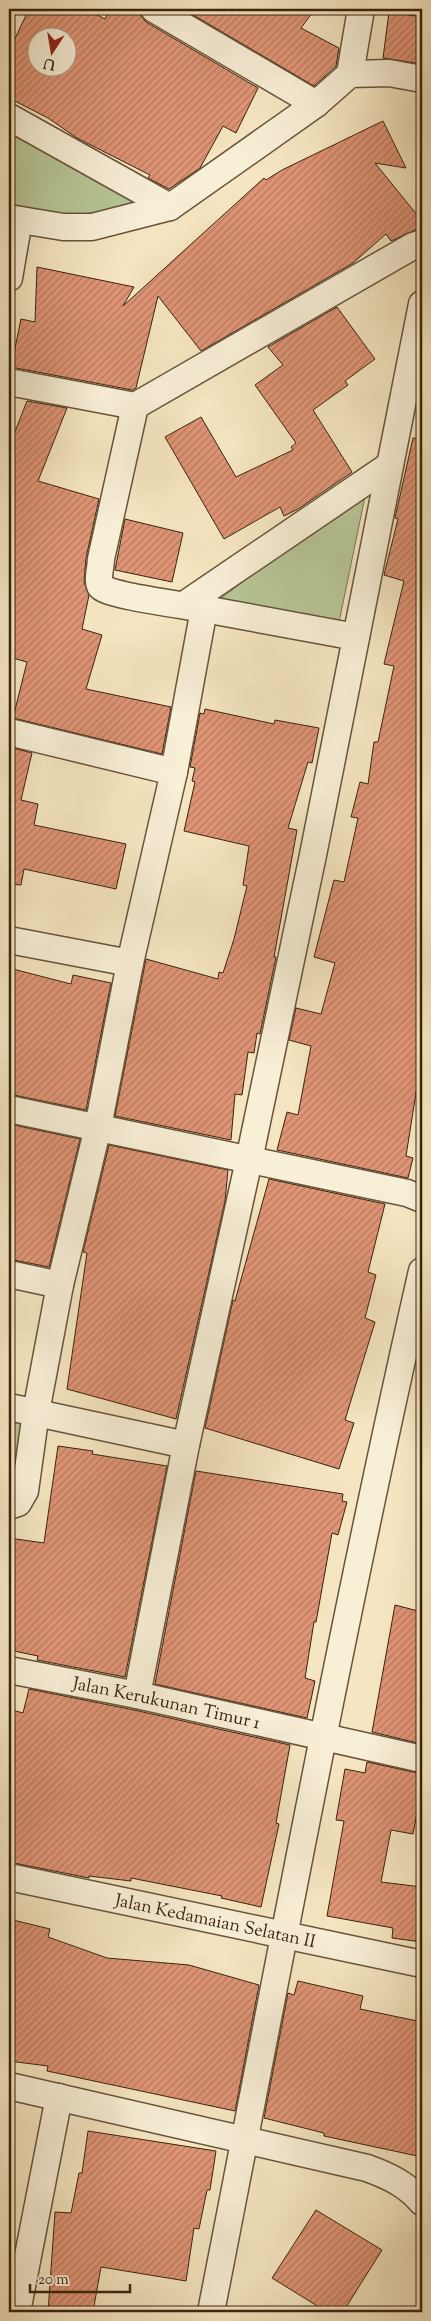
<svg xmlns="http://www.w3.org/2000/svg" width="431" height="2321" font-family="'Sorts Mill Goudy',serif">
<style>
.green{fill:#b7c697;stroke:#787452}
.building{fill:url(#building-hatch);stroke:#39230e;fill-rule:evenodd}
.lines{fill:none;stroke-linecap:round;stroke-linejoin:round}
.minor-casing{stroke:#68543b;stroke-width:29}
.minor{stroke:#f8efd7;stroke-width:26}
.labels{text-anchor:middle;stroke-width:4;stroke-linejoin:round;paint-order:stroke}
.street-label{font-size:18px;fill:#39230e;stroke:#f8efd7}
</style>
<defs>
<pattern id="building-hatch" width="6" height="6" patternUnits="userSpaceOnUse" patternTransform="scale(1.25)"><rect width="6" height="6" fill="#e09576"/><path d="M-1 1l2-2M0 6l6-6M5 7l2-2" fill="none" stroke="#b7795f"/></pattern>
</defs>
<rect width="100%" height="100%" fill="#f5e6c1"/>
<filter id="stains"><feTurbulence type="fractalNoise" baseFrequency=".004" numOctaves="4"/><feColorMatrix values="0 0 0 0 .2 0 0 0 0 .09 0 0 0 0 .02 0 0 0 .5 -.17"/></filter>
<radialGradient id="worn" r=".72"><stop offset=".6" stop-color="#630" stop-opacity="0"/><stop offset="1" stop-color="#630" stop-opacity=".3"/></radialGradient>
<!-- green -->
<g class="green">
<path d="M9,123L147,202L76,216L9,205Z"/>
<path d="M367,487L338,627L215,603Z"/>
<path d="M9,1414L28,1417L16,1496L9,1495Z"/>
</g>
<!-- building -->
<g class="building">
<path d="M29,9H86L105,19L110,9H139L141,16L146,22L258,88L236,133L223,126L200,168L169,189L148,178L150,175L77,138L48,118L9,98V51ZM38,38H68V68H38Z"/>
<path d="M183,9H315L301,28L339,48L336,66L314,86Z"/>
<path d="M389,12L422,17V64L383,58Z"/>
<path d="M383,121L406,168L375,163L422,221V225L417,229L391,241L386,234L353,263L201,351L158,296L136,388L132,390L11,367L21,319L35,322L37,267L134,287L123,306L264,178L266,180L282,170Z"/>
<path d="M337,307L375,359L345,381L348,385L313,410L352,472L298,509L284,516L280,507L224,539L165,437L201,417L236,477L293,450L291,447L296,443L255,385L283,365L268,347Z"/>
<path d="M27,401L67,408L38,481L99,499L86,558L84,582L89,595L82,629L102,635L86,689L171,707L162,754L13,718L27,662L9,657V447Z"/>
<path d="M413,438L422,439V1055L406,1156L413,1158L408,1178L277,1150L287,1112L298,1115L311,1046L289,1040L296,1008L321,1014L335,963L314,957L334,880L344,882L358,818L351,817L360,782L368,784L374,742H378L394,666L384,664L404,581L384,575L398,519L395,518Z"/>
<path d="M125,519L183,533L172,582L115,570Z"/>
<path d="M205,709L274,724L275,720L319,728L312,763L308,762L288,828L297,830L274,957H276L260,1034L257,1033L254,1053L248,1052L242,1095L235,1094L231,1140L115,1116L146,959L218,979L219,972L223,973L234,939L247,886L243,885L249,846L184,831L195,782L192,781L195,768L190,767L200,713L204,714Z"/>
<path d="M9,747L32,753L21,800L38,804L34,825L126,844L116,889L24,869L21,885L9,884Z"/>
<path d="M9,968L71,984L73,975L111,983L86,1110L9,1094Z"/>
<path d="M9,1124L80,1139L49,1267L9,1259Z"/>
<path d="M109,1145L228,1170L225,1201L176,1419L67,1389L87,1253L83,1252Z"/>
<path d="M269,1179L385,1204L368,1272L376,1275L365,1318L375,1322L345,1420L354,1423L339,1469L205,1428L233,1300L235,1301Z"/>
<path d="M58,1446L93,1451L92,1454L167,1466L125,1677L37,1660L38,1656L9,1650V1538L44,1543Z"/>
<path d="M196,1471L343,1494L342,1501L347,1502L338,1535L332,1533L316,1622H314L305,1678L315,1681L307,1718L155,1684Z"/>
<path d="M395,1605L422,1612V1744L372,1732Z"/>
<path d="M29,1689L134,1710L290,1745L276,1823L279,1824L261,1907L221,1898L222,1896L131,1878V1881L89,1876V1878L9,1862V1709L23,1713Z"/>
<path d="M367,1762L422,1774V1786L413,1834L391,1830L381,1882L422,1887V1942L392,1938L393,1928L327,1916L344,1821L336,1820L345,1769L365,1773Z"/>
<path d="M9,1919L50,1929L48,1937L107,1958L189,1965L259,1985L235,2111L47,2071L48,2066L9,2061Z"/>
<path d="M298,1981L363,1996L360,2009L422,2022V2157L324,2136V2133L264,2118L288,1993L294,1995Z"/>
<path d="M88,2131L216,2151L210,2190H207L199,2229L194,2228L186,2281L101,2267L93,2312H48L55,2212L71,2213L79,2173H82Z"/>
<path d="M316,2210L382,2250L343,2312H327L272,2278Z"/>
</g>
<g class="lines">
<!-- minor casing -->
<g class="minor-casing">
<g id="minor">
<path d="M154,9L316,104"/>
<path d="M350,74L361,9"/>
<path d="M9,117L170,207"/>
<path d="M9,218L63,227H92L170,207L316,104L350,74L389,73L422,79"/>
<path d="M9,278L19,220"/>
<path d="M9,382L135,406L413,246L422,243"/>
<path d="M135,406L101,559C101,566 97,580 100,586C104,595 190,606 204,609"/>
<path d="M184,605L390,465"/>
<path d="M9,732L174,772"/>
<path d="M9,940L130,963"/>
<path d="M9,1109L407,1193L422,1199"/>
<path d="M9,1274L60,1285"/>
<path d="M9,1407L186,1445"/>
<path d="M9,1506L18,1503L25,1491L36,1412L60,1285L98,1127L130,963L174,772L204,609L356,637"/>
<path id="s1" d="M9,1670L137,1695L422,1759"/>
<path d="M137,1695L186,1445L249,1160L313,855L422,304"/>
<path id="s2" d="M9,1877L422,1964"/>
<path d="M9,2086L367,2168C389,2176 406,2184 422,2202"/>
<path d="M17,2312L59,2097"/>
<path d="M211,2312C279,1965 343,1617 422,1271"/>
</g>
</g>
<!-- minor -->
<use href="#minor" class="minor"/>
</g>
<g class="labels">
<!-- street labels -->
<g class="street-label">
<text dy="6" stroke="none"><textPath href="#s1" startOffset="161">Jalan Kerukunan Timur 1</textPath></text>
<text dy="6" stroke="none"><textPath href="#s2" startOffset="211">Jalan Kedamaian Selatan II</textPath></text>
</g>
</g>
<!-- margin -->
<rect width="431" height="2321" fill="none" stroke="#f5e6c1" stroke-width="30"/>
<rect x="10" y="10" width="411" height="2301" fill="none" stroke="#39230e" stroke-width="2.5"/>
<rect x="15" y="15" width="401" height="2291" fill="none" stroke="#39230e"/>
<!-- north arrow -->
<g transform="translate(52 52) rotate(192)"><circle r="24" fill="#f8efd7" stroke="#ac9d87"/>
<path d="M0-4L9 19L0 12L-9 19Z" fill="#8f2418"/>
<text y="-8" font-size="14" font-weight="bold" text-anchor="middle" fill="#39230e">U</text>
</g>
<!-- scale -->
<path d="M30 2284v8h100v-8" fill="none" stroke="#39230e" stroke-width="2.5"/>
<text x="38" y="2284" font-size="15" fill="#39230e" stroke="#f8efd7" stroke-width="4" paint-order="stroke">20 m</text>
<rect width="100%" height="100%" filter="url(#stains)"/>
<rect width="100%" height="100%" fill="url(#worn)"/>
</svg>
